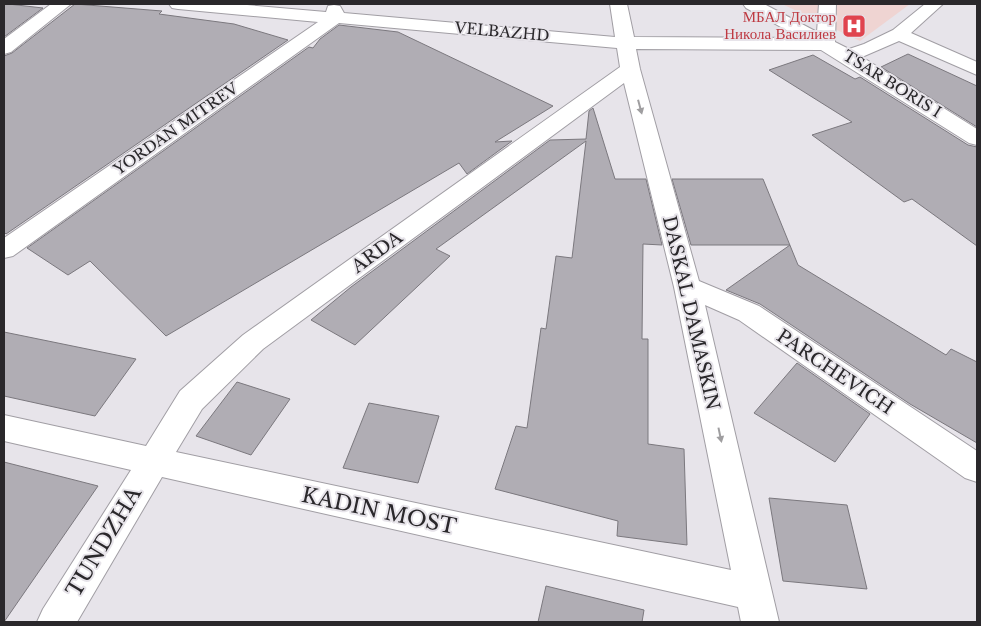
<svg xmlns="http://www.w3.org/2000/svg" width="981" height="626" font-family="'Libre Baskerville',serif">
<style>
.medical{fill:#efd4d2}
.building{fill:#b0adb4;stroke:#7b787e}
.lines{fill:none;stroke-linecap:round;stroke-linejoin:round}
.minor-casing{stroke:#a19ea4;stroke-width:2}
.minor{fill:#fff;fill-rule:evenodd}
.oneway{fill:#9f9ea0}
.labels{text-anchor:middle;stroke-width:4;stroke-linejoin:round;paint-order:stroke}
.far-health-label{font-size:15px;fill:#be3a42;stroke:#e7e4ea;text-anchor:end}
.far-street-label{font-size:15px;fill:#2a282b;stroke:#e7e4ea}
.street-label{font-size:18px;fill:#2a282b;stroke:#e7e4ea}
.near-street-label{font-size:21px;fill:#2a282b;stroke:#e7e4ea}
</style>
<rect width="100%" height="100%" fill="#e7e4ea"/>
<!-- medical -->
<path class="medical" d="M782,4H910L860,41Z"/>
<!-- building -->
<g class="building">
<path d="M4,4H8L43,8L4,37Z"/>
<path d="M75,4L162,11L159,14L234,24L288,40L6,234L4,232V56L12,53Z"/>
<path d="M339,25L398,32L553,106L495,142L512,141L467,174L459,163L166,336L90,261L68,275L27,248L309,47L313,48L320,39Z"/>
<path d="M908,54L977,86V127L881,67Z"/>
<path d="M813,55L855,79L860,77L968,145L977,147V246L912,199L904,202L812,135L852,122L769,70Z"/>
<path d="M593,108L615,179H646L662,245L643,244L642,339H648V444L684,449L687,545L617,536L618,521L495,489L516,426L527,428L541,328L546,329L556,256L572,258L586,141L436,249L450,256L355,345L311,320L351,287L550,140L586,139L589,111Z"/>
<path d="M672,179H763L798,265L946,355L951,349L977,362V443L910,404L760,304L726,290L790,245H691Z"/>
<path d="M4,332L136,359L95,416L4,396Z"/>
<path d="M797,363L870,414L835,462L754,413Z"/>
<path d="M237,382L290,399L251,455L196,436Z"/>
<path d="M369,403L439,416L418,483L343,468Z"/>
<path d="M4,462L98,486L4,622Z"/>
<path d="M769,498L847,505L867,589L783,581Z"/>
<path d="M546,586L644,610L642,622H538Z"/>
</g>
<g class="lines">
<!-- minor casing -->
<g class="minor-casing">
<g id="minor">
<path d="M51,4H71L11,52L4,54V39Z"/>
<path d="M169,4H235L326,12L328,6L334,5L340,6L344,13L615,37L610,4H627L634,37L801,38L746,8L743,4H764L817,32L819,4H836L835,42L849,49L864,44L893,30L925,4H943L911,33L977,62V75L899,41L862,57L977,129V145L969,143L821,50L636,49L640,69L699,281L759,306L977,451V482L965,478L739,320L705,305L779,622H741L738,607L162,477L77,622H37L43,609L131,470L4,441V415L146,446L180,391L243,335L620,67L617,48L339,23L13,256L4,258V238L318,22L178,9L172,8ZM624,83L674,287L731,570L176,452L202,409L263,349Z"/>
</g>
</g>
<!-- minor -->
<use href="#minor" class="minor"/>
</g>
<!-- one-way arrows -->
<defs><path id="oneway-solid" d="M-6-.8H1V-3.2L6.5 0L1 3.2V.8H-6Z" transform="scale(1.25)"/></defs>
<g class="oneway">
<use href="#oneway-solid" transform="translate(640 107) rotate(75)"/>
<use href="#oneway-solid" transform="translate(720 435) rotate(78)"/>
</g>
<!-- icons -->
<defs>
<g id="hospital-square" transform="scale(1.25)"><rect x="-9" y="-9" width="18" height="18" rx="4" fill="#e0444e" stroke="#e7e4ea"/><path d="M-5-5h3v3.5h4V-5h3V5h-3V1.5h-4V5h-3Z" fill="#fff"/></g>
</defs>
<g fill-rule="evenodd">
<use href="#hospital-square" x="854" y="26"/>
</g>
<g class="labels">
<!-- far-health labels -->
<g class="far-health-label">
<text x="836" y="22">МБАЛ Доктор<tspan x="836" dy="17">Никола Василиев</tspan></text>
</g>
<!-- far-street labels -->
<g class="far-street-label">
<text transform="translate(502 32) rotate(5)" y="5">VELBAZHD</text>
<text transform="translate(892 84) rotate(32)" y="5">TSAR BORIS I</text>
<text transform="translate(176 129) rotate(-35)" y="5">YORDAN MITREV</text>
</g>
<!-- street labels -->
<g class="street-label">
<text transform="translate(377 252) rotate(-36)" y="6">ARDA</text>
<text transform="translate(691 313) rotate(77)" y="6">DASKAL DAMASKIN</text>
<text transform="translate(835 372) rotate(34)" y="6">PARCHEVICH</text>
</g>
<!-- near-street labels -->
<g class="near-street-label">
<text transform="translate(379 511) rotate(12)" y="7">KADIN MOST</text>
<text transform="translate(104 542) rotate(-59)" y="7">TUNDZHA</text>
</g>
</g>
<!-- border -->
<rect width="981" height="626" fill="none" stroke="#2a282b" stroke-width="10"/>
</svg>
